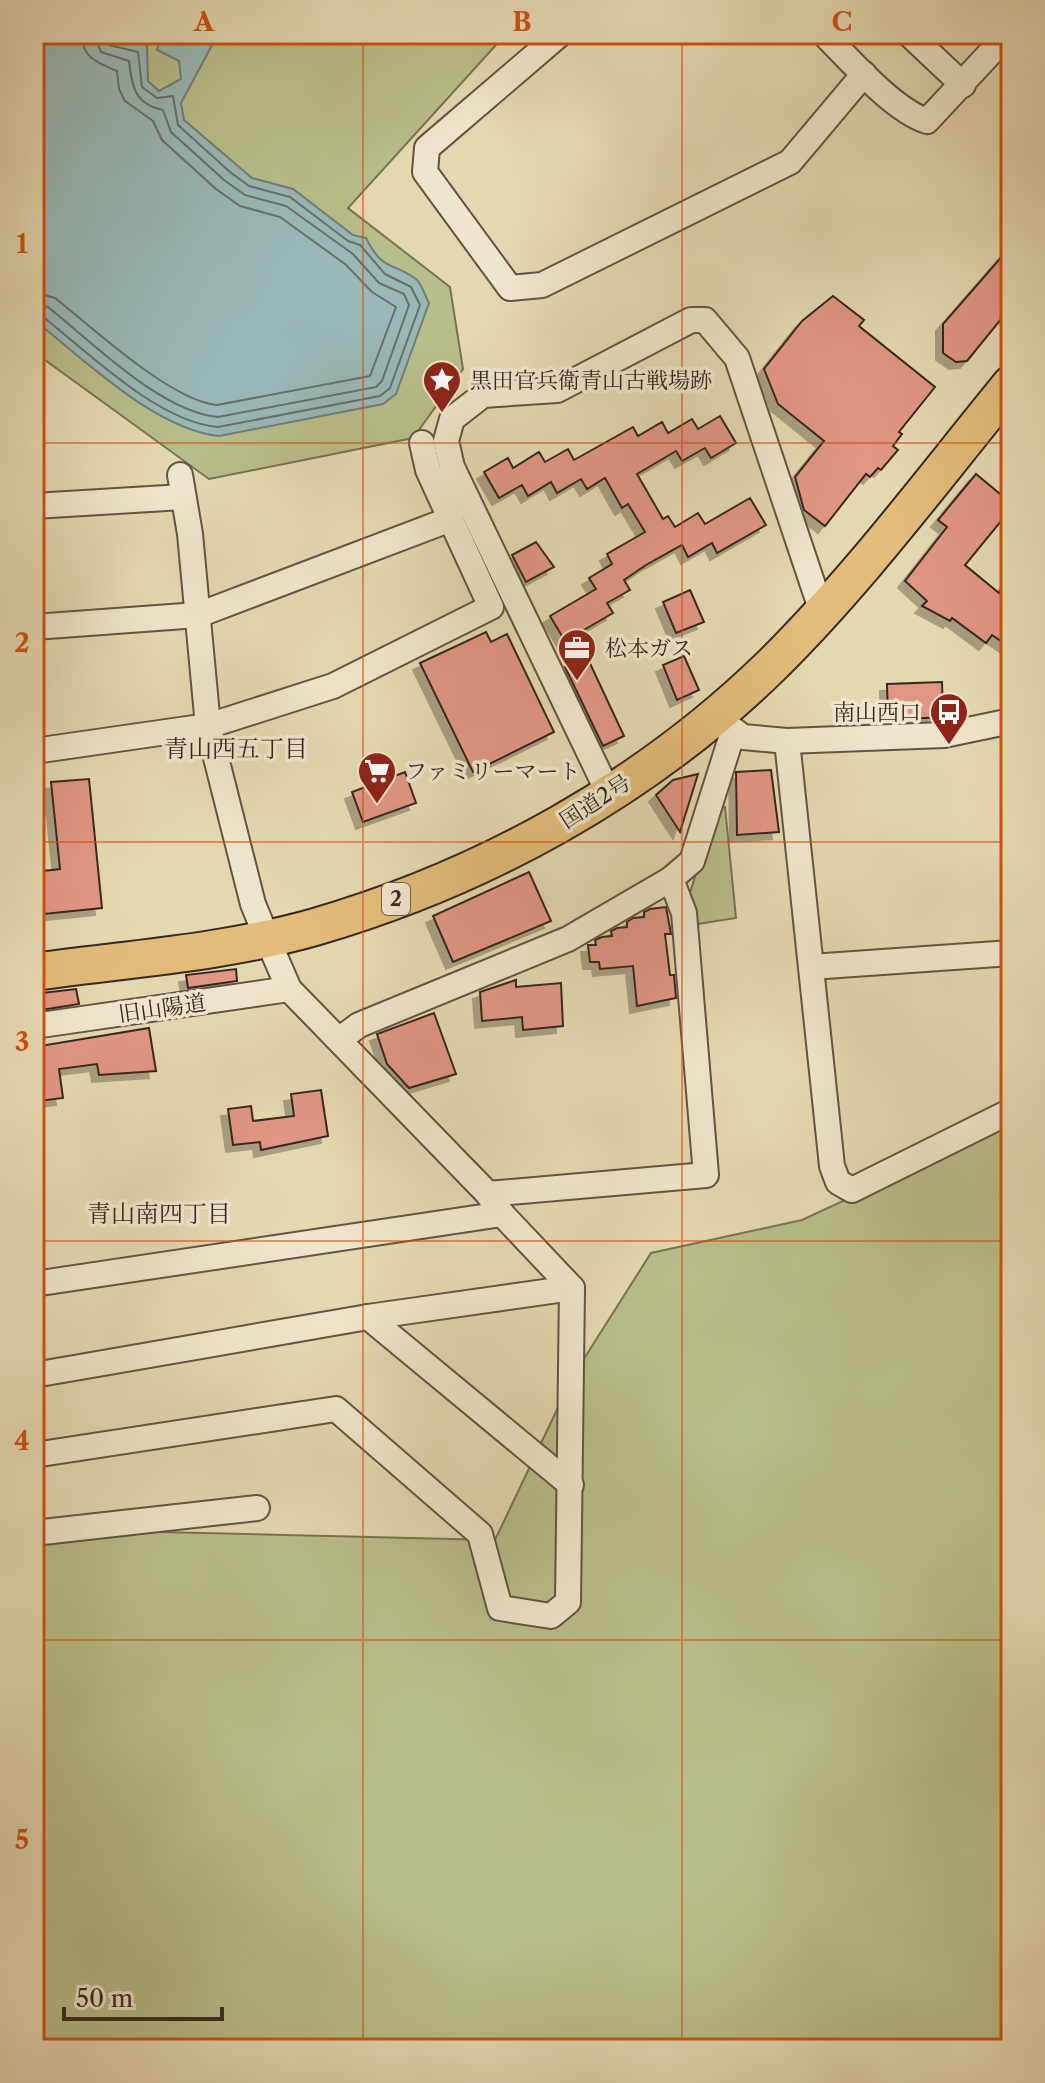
<svg xmlns="http://www.w3.org/2000/svg" width="1045" height="2083" font-family="'Libre Caslon Text','Noto Serif JP',serif">
<style>
.green{fill:#b8be89;stroke:#777355;stroke-width:2}
.water{fill:#99b8b6;stroke:#717e7a;stroke-width:2}
.lines{fill:none;stroke-linecap:round;stroke-linejoin:round}
.shore{stroke:#68706c;stroke-width:2}
.building{fill:#e19684;stroke:#362821;stroke-width:2;filter:url(#shadow)}
.minor-casing{stroke:#625445;stroke-width:28}
.highway-casing{stroke:#362821;stroke-width:40}
.minor{stroke:#eee6cc;stroke-width:24}
.highway{stroke:#e2bc78;stroke-width:36}
.grid{fill:none;stroke:#cd520f;stroke-width:2;stroke-opacity:0.55}
.labels{text-anchor:middle;stroke-width:7;stroke-linejoin:round;paint-order:stroke}
.shield{fill:#eee6cc;stroke:#6d6154;stroke-width:2}
.shield-label{font-size:20px;font-weight:bold;fill:#362821}
.poi-label{font-size:22px;fill:#362821;stroke:#eee6cc;text-anchor:start}
.street-label{font-size:22px;fill:#362821;stroke:#eee6cc}
.neighbourhood-label{font-size:24px;fill:#362821;stroke:#eee6cc}
.neatline{fill:none;stroke:#cd520f;stroke-width:3}
.grid-label{font-size:26px;text-anchor:middle;font-weight:bold;fill:#cd520f}
</style>
<defs>
<filter id="shadow"><feDropShadow dx="-7" dy="7" stdDeviation="0" flood-color="#0004"/></filter>
</defs>
<rect width="100%" height="100%" fill="#e5d8b1"/>
<filter id="stains"><feTurbulence type="fractalNoise" baseFrequency=".0025" numOctaves="4"/><feColorMatrix values="0 0 0 0 .2 0 0 0 0 .09 0 0 0 0 .02 0 0 0 .5 -.17"/></filter>
<radialGradient id="worn" r=".72"><stop offset=".6" stop-color="#630" stop-opacity="0"/><stop offset="1" stop-color="#630" stop-opacity=".3"/></radialGradient>
<!-- green -->
<g class="green">
<path d="M34,34H506L348,208L450,287L463,369L413,438L209,479L34,352Z"/>
<path d="M725,807L736,918L691,925L690,893L716,808Z"/>
<path d="M1011,1123V2049H34V1529L495,1540L573,1376L651,1253L802,1220Z"/>
</g>
<!-- water -->
<path class="water" d="M34,34H95L147,45L148,81L159,91L181,79L179,61L157,50L161,37L218,34L181,103L184,120L252,178L293,189L353,235L366,238C383,272 393,262 416,279C422,284 425,296 429,303L396,394L383,404L219,436C154,429 84,359 34,320Z"/>
<g class="lines">
<!-- shore -->
<g class="shore">
<path d="M34,292L55,298C93,328 171,401 217,405L370,376L396,307L372,292L345,264L280,217L240,206L216,189L162,140L153,121L125,101L119,89L117,71C98,63 83,59 81,34"/>
<path d="M34,304L48,307C92,342 161,412 218,417L376,387L382,381L409,305L404,294L379,283L353,254L286,206L245,195L224,180L171,132L163,110C134,104 132,86 129,61L101,52L93,34"/>
<path d="M34,314L42,316C89,353 158,422 218,427L380,396L390,388L420,305L411,287L385,274L360,245L348,241L290,197L249,186L230,172L178,125L173,96L157,98L142,87L138,52L109,45L103,34"/>
</g>
</g>
<!-- building -->
<g class="building">
<path d="M1011,246V307L967,361L956,362L943,353V324Z"/>
<path d="M833,296L864,320L859,326L935,387L899,432L902,434L893,446L898,450L881,470L878,468L870,477L866,474L825,526L804,510L795,477L824,441L778,404L764,369L802,321Z"/>
<path d="M720,416L736,443L711,458L705,448L682,461L676,451L637,474L663,519L668,516L675,527L698,513L705,524L750,498L766,525L717,553L712,543L688,557L682,545L646,565L624,580L630,590L607,603L613,613L565,641L550,616L596,589L589,578L612,564L607,554L645,532L628,504L622,508L605,478L587,489L581,479L557,493L551,482L528,496L522,485L499,498L484,472L508,458L513,468L539,452L545,462L568,449L574,460L633,427L638,436L662,422L668,433L692,419L698,429Z"/>
<path d="M976,474L1011,503V509L965,565L999,593L1011,576V648L992,635L986,643L952,618L950,621L922,606L927,601L905,581L947,527L938,520Z"/>
<path d="M536,542L554,567L526,582L512,555Z"/>
<path d="M690,590L704,622L676,633L663,602Z"/>
<path d="M486,632L491,642L507,634L554,732L473,772L420,663Z"/>
<path d="M684,656L699,690L677,700L663,665Z"/>
<path d="M587,657L624,736L603,746L565,667Z"/>
<path d="M942,682L943,717L888,720L887,684Z"/>
<path d="M771,770L779,832L737,835L736,772Z"/>
<path d="M405,772L416,803L363,822L352,792Z"/>
<path d="M698,774L680,832L656,795L673,780Z"/>
<path d="M89,779L102,908L34,915V872L60,869L51,782Z"/>
<path d="M529,872L551,921L453,962L433,916Z"/>
<path d="M666,907L671,934H665L670,975H674L676,998L637,1006L633,966L600,969L599,962H590L588,945H596L595,940L602,937L612,936L611,931L617,928L627,927V922L633,918L644,917V912L650,909Z"/>
<path d="M236,969L237,981L188,988L186,975Z"/>
<path d="M516,980V987L561,983L563,1026L523,1030L522,1017L482,1021L480,992Z"/>
<path d="M76,989L79,1004L35,1011L34,994Z"/>
<path d="M434,1013L456,1074L409,1088L387,1064L377,1034Z"/>
<path d="M149,1028L156,1071L99,1075L97,1064L59,1069L63,1098L39,1101L34,1047Z"/>
<path d="M321,1090L328,1136L261,1150L260,1142L233,1145L228,1109L251,1106L253,1121L294,1116L291,1094Z"/>
</g>
<g class="lines">
<!-- minor casing -->
<g class="minor-casing">
<g id="minor">
<path d="M560,34L427,148L425,172L510,288L542,285L790,162L864,74"/>
<path d="M824,34C850,60 893,110 927,121L1008,34"/>
<path d="M909,34L963,85"/>
<path d="M34,506L183,497"/>
<path d="M34,627L198,615L451,519"/>
<path d="M723,722L743,737L787,741L944,735L1011,721"/>
<path d="M787,741L832,1166L838,1182L852,1190L1011,1111"/>
<path d="M34,751L208,726L333,686L491,607L428,470L422,443"/>
<path d="M609,794L452,467L446,441L452,419L483,395L557,390L691,320H705L737,358L822,612"/>
<path d="M811,967L1011,953"/>
<path d="M34,1026L289,989"/>
<path d="M340,1039L359,1025L568,939L671,879L692,861L733,732"/>
<path d="M488,1194L706,1175L684,913L671,879"/>
<path d="M34,1284L502,1214"/>
<path d="M368,1317L571,1485"/>
<path d="M34,1375L368,1317L572,1288"/>
<path d="M34,1455L336,1409L480,1534L500,1608L551,1616L568,1602L572,1288L502,1214L488,1194L289,989L267,938L253,904L208,726L190,534L180,475"/>
<path d="M34,1533L257,1508"/>
</g>
</g>
<!-- highway casing -->
<g class="highway-casing">
<path id="highway" d="M34,972C127,959 224,953 315,927C484,878 645,789 772,665C859,579 934,478 1011,384"/>
</g>
<!-- minor -->
<use href="#minor" class="minor"/>
<!-- highway -->
<use href="#highway" class="highway"/>
</g>
<!-- grid -->
<path class="grid" d="M363,34V2049M682,34V2049M34,443H1011M34,842H1011M34,1241H1011M34,1640H1011"/>
<!-- icons -->
<defs>
<g id="sight-pin" transform="scale(2)"><path d="M0 17L-7.5 6A9.5 9.5 0 1 1 7.5 6Z" fill="#8f2418" stroke="#eee6cc"/><path d="M0-6L1.8-2.2L6-1.7L2.9 1.2L3.7 5.4L0 3.3L-3.7 5.4L-2.9 1.2L-6-1.7L-1.8-2.2Z" fill="#fff"/></g>
<g id="office-pin" transform="scale(2)"><path d="M0 17L-7.5 6A9.5 9.5 0 1 1 7.5 6Z" fill="#8f2418" stroke="#eee6cc"/><path d="M-6-3h4V-5.5h4V-3h4V5H-6ZM-1-4.5V-3h2v-1.5ZM-6 0V1H6V0Z" fill="#fff"/></g>
<g id="bus-pin" transform="scale(2)"><path d="M0 17L-7.5 6A9.5 9.5 0 1 1 7.5 6Z" fill="#8f2418" stroke="#eee6cc"/><path d="M-5-6H5V4H4V6H2V4H-2V6H-4V4H-5ZM-3.5-4V0h7V-4ZM-3.5 1.2v1.5H-2V1.2ZM2 1.2v1.5H3.5V1.2Z" fill="#fff"/></g>
<g id="supermarket-pin" transform="scale(2)"><path d="M0 17L-7.5 6A9.5 9.5 0 1 1 7.5 6Z" fill="#8f2418" stroke="#eee6cc"/><path d="M-6-5.5h2.5l.6 2H6L4.5 2H-2.5L-4.4-4H-6ZM-1.5 3.2a1.3 1.3 0 1 0 .1 0ZM3 3.2a1.3 1.3 0 1 0 .1 0Z" fill="#fff"/></g>
</defs>
<g fill-rule="evenodd">
<use href="#sight-pin" x="442" y="380"/>
<use href="#office-pin" x="577" y="648"/>
<use href="#bus-pin" x="949" y="712"/>
<use href="#supermarket-pin" x="377" y="771"/>
</g>
<g class="labels">
<!-- shield labels -->
<rect class="shield" x="382" y="883" width="28" height="32" rx="6"/>
<g class="shield-label">
<text x="396" y="906">2</text>
</g>
<!-- poi labels -->
<g class="poi-label">
<text x="470" y="388">黒田官兵衛青山古戦場跡</text>
<text x="605" y="656">松本ガス</text>
<text x="921" y="720" text-anchor="end">南山西口</text>
<text x="405" y="779">ファミリーマート</text>
</g>
<!-- street labels -->
<g class="street-label">
<text transform="translate(595 801) rotate(-33)" y="8">国道2号</text>
<text transform="translate(162 1008) rotate(-8)" y="8">旧山陽道</text>
</g>
<!-- neighbourhood labels -->
<g class="neighbourhood-label">
<text x="236" y="757">青山西五丁目</text>
<text x="159" y="1222">青山南四丁目</text>
</g>
</g>
<!-- margin -->
<rect width="1045" height="2083" fill="none" stroke="#e5d8b1" stroke-width="88"/>
<!-- scale -->
<path d="M64 2007v12h158v-12" fill="none" stroke="#362821" stroke-width="4"/>
<text x="76" y="2007" font-size="24" fill="#362821" stroke="#eee6cc" stroke-width="6" paint-order="stroke">50 m</text>
<rect x="44" y="44" width="957" height="1995" class="neatline"/>
<g class="grid-label">
<text x="204" y="31">A</text>
<text x="522" y="31">B</text>
<text x="842" y="31">C</text>
<text x="22" y="253">1</text>
<text x="22" y="652">2</text>
<text x="22" y="1051">3</text>
<text x="22" y="1450">4</text>
<text x="22" y="1849">5</text>
</g>
<rect width="100%" height="100%" filter="url(#stains)"/>
<rect width="100%" height="100%" fill="url(#worn)"/>
</svg>
